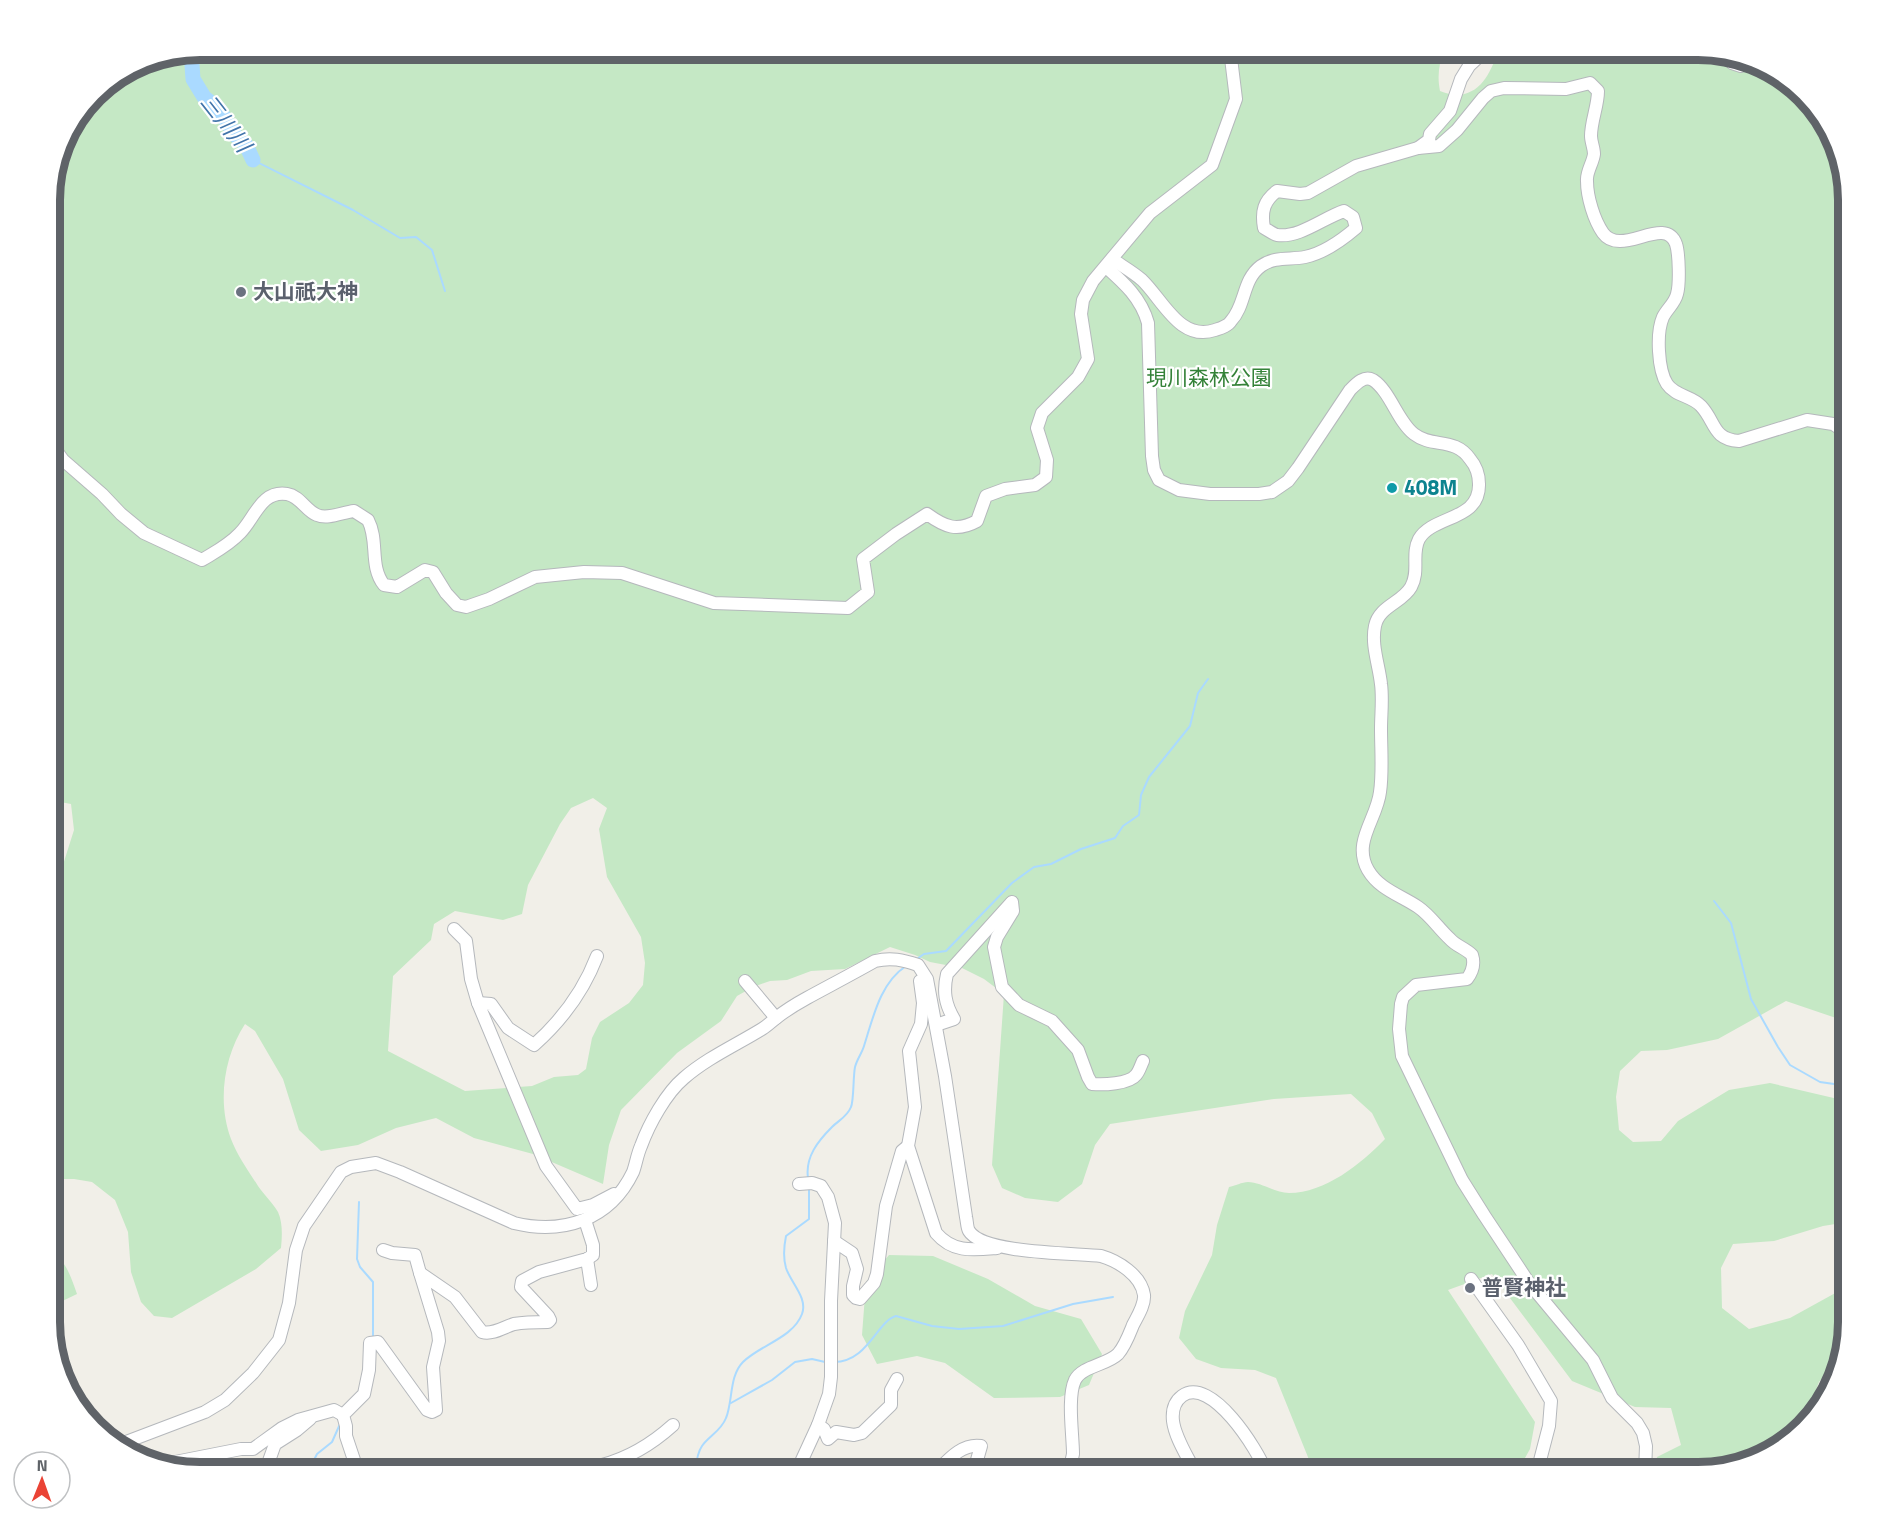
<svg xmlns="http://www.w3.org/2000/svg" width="1898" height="1522" font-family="'Titillium Web','Noto Sans JP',sans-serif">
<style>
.green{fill:#c5e8c5;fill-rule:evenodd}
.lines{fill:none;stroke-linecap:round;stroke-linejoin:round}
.stream{stroke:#aadaff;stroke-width:2}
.river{stroke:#aadaff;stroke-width:15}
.minor-casing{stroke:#b5b8bc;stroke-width:14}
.minor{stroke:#fff;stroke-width:12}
.worship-dot{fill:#6b7280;stroke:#fff;stroke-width:2}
.culture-dot{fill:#0f9aa8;stroke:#fff;stroke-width:2}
.labels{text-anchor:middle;stroke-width:4.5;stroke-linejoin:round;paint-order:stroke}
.worship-label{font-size:21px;font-weight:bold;fill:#5b616d;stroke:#fff;text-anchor:start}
.park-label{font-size:21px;fill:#348238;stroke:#fff}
.culture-label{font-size:21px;font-weight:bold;fill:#0d838f;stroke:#fff;text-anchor:start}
.water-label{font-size:22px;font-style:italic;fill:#4174aa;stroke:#fff}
.rim{fill:none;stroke:#5f6368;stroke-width:8}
</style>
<rect width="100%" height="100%" fill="#f1efe8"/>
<!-- green -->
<g class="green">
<path d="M200,50H1444C1439,64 1437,76 1440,91C1446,93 1454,96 1459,95C1484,92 1491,69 1499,50H1698L1747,58L1797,87L1833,134L1848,200V1019L1836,1018L1786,1001L1718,1039L1667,1050L1641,1051L1620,1071L1616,1097L1619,1130L1633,1142L1661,1141L1678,1121L1729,1090L1770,1083L1838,1099L1848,1106V1222L1823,1226L1774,1241L1733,1244L1721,1268L1722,1308L1749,1329L1790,1318L1848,1286V1322L1842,1355L1819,1382L1806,1416L1805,1426L1764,1457L1698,1472H1654L1657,1457L1681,1445L1671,1408L1635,1407L1572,1381L1492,1274L1448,1290L1535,1422L1530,1449L1521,1465L1507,1472H1314L1276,1378L1255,1370L1221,1368L1196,1359L1179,1338L1185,1311L1212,1255L1217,1225L1229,1187C1235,1186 1242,1182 1248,1182C1261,1182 1275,1193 1289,1193C1325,1193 1361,1164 1385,1139L1372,1113L1351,1094L1274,1099L1110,1124L1095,1145L1082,1184L1058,1202L1025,1198L1002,1188L992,1165L1004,994L984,979L962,968L930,962L915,955L890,947L845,969L811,971L787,980L770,981L753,987L737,996L721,1021L677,1053L621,1110L609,1145L603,1184L533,1154L474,1138L436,1118L396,1128L358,1145L321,1151L299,1130L283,1079L255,1031L245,1024C224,1056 217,1102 231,1139C237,1155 249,1172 258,1186C264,1195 273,1203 278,1212C283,1223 282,1237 281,1248L256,1269L172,1318L154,1316L141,1302L131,1272L128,1232L115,1200L92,1182L74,1179H50V880L61,871L74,830L71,804L50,800V190L65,133L101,87L143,61ZM593,798L607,808L599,829L607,877L641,937L645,963L643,985L629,1003L600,1022L592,1038L586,1069L578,1075L554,1077L532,1086L465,1091L388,1051L393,976L431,940L434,924L455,911L503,920L522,914L528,885L560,824L571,808Z"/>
<path d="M50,1251C66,1260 71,1277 77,1294L50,1307Z"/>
<path d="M889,1255L933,1256L988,1279L1035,1306L1081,1319L1102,1354L1089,1385L1060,1397L994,1398L945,1363L917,1356L877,1364L862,1335L866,1282Z"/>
</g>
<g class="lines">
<!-- stream -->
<g class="stream">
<path d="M253,160L353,210L400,238L416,237L432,250L445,291"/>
<path d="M1714,901L1731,923L1751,999L1778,1047L1790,1065L1820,1082L1848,1086"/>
<path d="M917,959L924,954L946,951L1012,883L1034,867L1051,864L1081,849L1115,838L1123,826L1139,815L1141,795L1149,777L1190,726L1198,693L1208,679"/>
<path d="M808,1178C805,1157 818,1141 832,1127C839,1120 847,1117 851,1107C854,1100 853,1077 855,1067C857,1059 862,1053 864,1046C873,1018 880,983 906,966"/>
<path d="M359,1202L357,1259L360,1267L373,1282V1337"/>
<path d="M834,1362C868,1362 877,1321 896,1316L932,1326L959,1329L1003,1326L1073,1304L1113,1297"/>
<path d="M731,1403L772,1380L795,1362L812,1359L825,1362"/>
<path d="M300,1472L312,1464L317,1454L332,1442L340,1424"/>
<path d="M695,1472C696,1464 697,1453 702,1446C709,1436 721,1431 726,1418C733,1401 729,1376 743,1362C760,1345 793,1338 802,1314C808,1298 791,1283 786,1268C783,1258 784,1246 786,1236L809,1219V1187"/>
</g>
<!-- river -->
<path class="river" d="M191,51L193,79L204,97L219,109L235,135L246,145L253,160"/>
<!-- minor casing -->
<g class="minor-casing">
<g id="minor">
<path d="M1728,54L1732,63L1741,66L1751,60"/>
<path d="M1418,148L1439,146L1457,130L1483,98L1491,91L1504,88L1566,89L1590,83L1598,91C1598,106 1591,121 1591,136C1591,142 1594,148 1594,154C1593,163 1586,172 1587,181C1587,197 1594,220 1603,233C1621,258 1665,214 1676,244C1679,253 1680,284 1677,294C1675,303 1667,309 1663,317C1656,333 1658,370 1667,384C1675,396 1692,396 1701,406C1716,422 1712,439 1739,441L1807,420L1833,424L1848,434"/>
<path d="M1112,259C1122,266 1133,272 1142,280C1163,300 1180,342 1215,330C1221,328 1228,326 1231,321C1246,305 1242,280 1261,266C1275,256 1290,260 1305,257C1324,253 1342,240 1356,228L1353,217L1344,211C1323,218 1300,238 1277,235C1273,234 1268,230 1264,228C1261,211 1264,201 1277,191L1300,194L1308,193L1356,166L1418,148L1429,140L1430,134L1450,111L1461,79L1469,66L1486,50"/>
<path d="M1106,267C1124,283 1141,298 1148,323L1152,456L1154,470L1159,480L1179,490L1210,494H1259L1272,492L1288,481L1298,468L1350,390C1356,384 1364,375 1373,380C1390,391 1398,422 1414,434C1432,448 1455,437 1470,459C1476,466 1479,474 1479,484C1480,521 1433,515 1419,539C1411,554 1420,571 1411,587C1402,603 1379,606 1375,626C1371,645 1379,665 1381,684C1383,699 1381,714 1381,729C1381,750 1383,772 1380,792C1377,819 1352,842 1368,870C1379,889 1400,895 1418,907C1430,915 1439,929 1450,939C1456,946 1465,948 1472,955C1475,964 1473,971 1467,979L1416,985L1403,997L1401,1004L1399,1029L1402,1056L1462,1180L1484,1215L1529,1283L1593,1360L1612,1398L1637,1423L1643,1433L1646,1446L1645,1472"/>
<path d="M50,442L63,460L102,494L121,514L144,533L202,560C215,552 229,545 240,533C255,518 261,490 287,494C300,496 306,511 317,515C328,520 343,512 354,511L368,520C379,541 369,566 384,585L397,587L425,570L433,572L446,593L457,605L466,607L489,599L535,577L584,572L622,573L714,603L848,608L868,592L863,559L896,534L927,514C945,527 957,532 977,521L986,496L1005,489L1035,485L1046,477L1047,460L1037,428L1042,413L1078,377L1088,359L1081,314L1083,300L1093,281L1150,213L1212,165L1236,99L1230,50"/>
<path d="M1012,902L1013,911L997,937L994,947L1002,987L1019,1005L1052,1021L1078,1050L1088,1077L1092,1084C1103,1085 1129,1084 1136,1075C1139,1072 1141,1065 1143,1061"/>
<path d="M454,929L466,941L471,979L478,1003L546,1166L577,1209L593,1205L614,1194"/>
<path d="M745,981L776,1018"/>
<path d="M920,981L923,1003L921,1024L909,1051L915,1107L908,1146L936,1233C953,1253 973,1250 997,1248"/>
<path d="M478,1003L491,1004L508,1028L534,1045C561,1021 584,990 597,956"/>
<path d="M936,1025L954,1019C945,1004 943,991 947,974L1011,903"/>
<path d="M799,1184L812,1183L821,1186L828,1197L835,1223L831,1301V1377L829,1394L818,1425L801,1462V1472"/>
<path d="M834,1241L852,1253L857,1269L853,1286V1295L856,1298L860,1299L874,1283L877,1274L886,1206L902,1151L908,1146"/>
<path d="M383,1250L392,1253L415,1255L420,1273"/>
<path d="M587,1259L591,1285"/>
<path d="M1471,1279L1518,1345L1551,1401L1549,1426L1537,1472"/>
<path d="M818,1425L824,1429L828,1439L836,1432L854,1435L862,1433L891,1405V1390L897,1379"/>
<path d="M118,1445L205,1412L225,1400L253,1373L279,1340L289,1303L296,1250L304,1226L341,1172L351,1167L376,1163L400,1172L514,1223C563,1235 610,1220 633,1172C636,1164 637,1155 641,1146C649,1124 666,1093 684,1078C707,1058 736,1045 762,1029C767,1026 771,1022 776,1018C785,1011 796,1004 807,998C829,986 852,974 875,961C891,957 903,960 918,965L927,979L945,1076L966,1217C967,1221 967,1228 969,1231C983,1254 1075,1253 1101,1256C1118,1261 1141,1275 1144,1295C1145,1305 1137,1317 1133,1325C1129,1335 1125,1346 1118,1354C1107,1365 1082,1366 1075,1380C1067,1397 1073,1435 1073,1454L1071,1463L1074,1472"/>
<path d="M135,1455H147L162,1462H175L241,1449H253L282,1428L298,1420L334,1410L343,1415"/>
<path d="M265,1472L275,1444L297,1430L310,1419"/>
<path d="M358,1472L346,1436V1426L343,1415L364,1394L369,1370L370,1343L378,1342L427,1410L432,1412L436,1410L433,1367L439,1341L438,1332L420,1273L455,1297L482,1332C493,1335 504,1327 514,1324C525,1322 537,1322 548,1322L550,1320L548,1316L521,1287L522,1281L539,1272L587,1259L593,1255V1245L585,1220"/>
<path d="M570,1472C580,1469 591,1468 602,1465C629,1458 653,1443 673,1425"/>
<path d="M936,1472C948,1460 962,1443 981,1446L977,1460L978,1472"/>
<path d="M1195,1472C1188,1457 1175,1438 1173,1421C1172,1412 1174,1402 1182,1396C1211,1375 1258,1450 1266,1472"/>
</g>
</g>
<!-- minor -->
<use href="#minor" class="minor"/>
</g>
<!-- markers -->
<g class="worship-dot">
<circle cx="241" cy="292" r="6"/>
<circle cx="1470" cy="1288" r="6"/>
</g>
<circle class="culture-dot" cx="1392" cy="488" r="6"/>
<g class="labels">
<!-- worship labels -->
<g class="worship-label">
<text x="253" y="299">大山祇大神</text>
<text x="1482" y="1295">普賢神社</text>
</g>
<!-- park labels -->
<g class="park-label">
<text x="1209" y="385">現川森林公園</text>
</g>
<!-- culture labels -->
<g class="culture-label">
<text x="1404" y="495">408M</text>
</g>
<!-- water labels -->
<g class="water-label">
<text transform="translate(226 123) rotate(52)" y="8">三川川</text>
</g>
</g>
<!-- crop -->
<path d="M0 0H1898V1522H0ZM200 60H1698A140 140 0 0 1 1838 200V1322A140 140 0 0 1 1698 1462H200A140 140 0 0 1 60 1322V200A140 140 0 0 1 200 60Z" fill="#fff" fill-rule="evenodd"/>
<path class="rim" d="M200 60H1698A140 140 0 0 1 1838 200V1322A140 140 0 0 1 1698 1462H200A140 140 0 0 1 60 1322V200A140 140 0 0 1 200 60Z"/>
<!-- north arrow -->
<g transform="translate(42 1480) rotate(1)"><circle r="28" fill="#ffffff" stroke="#bfc1c3" stroke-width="1.5"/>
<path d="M0-4.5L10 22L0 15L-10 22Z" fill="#ea4335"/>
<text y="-9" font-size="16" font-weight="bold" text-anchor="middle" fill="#5f6368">N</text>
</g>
</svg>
